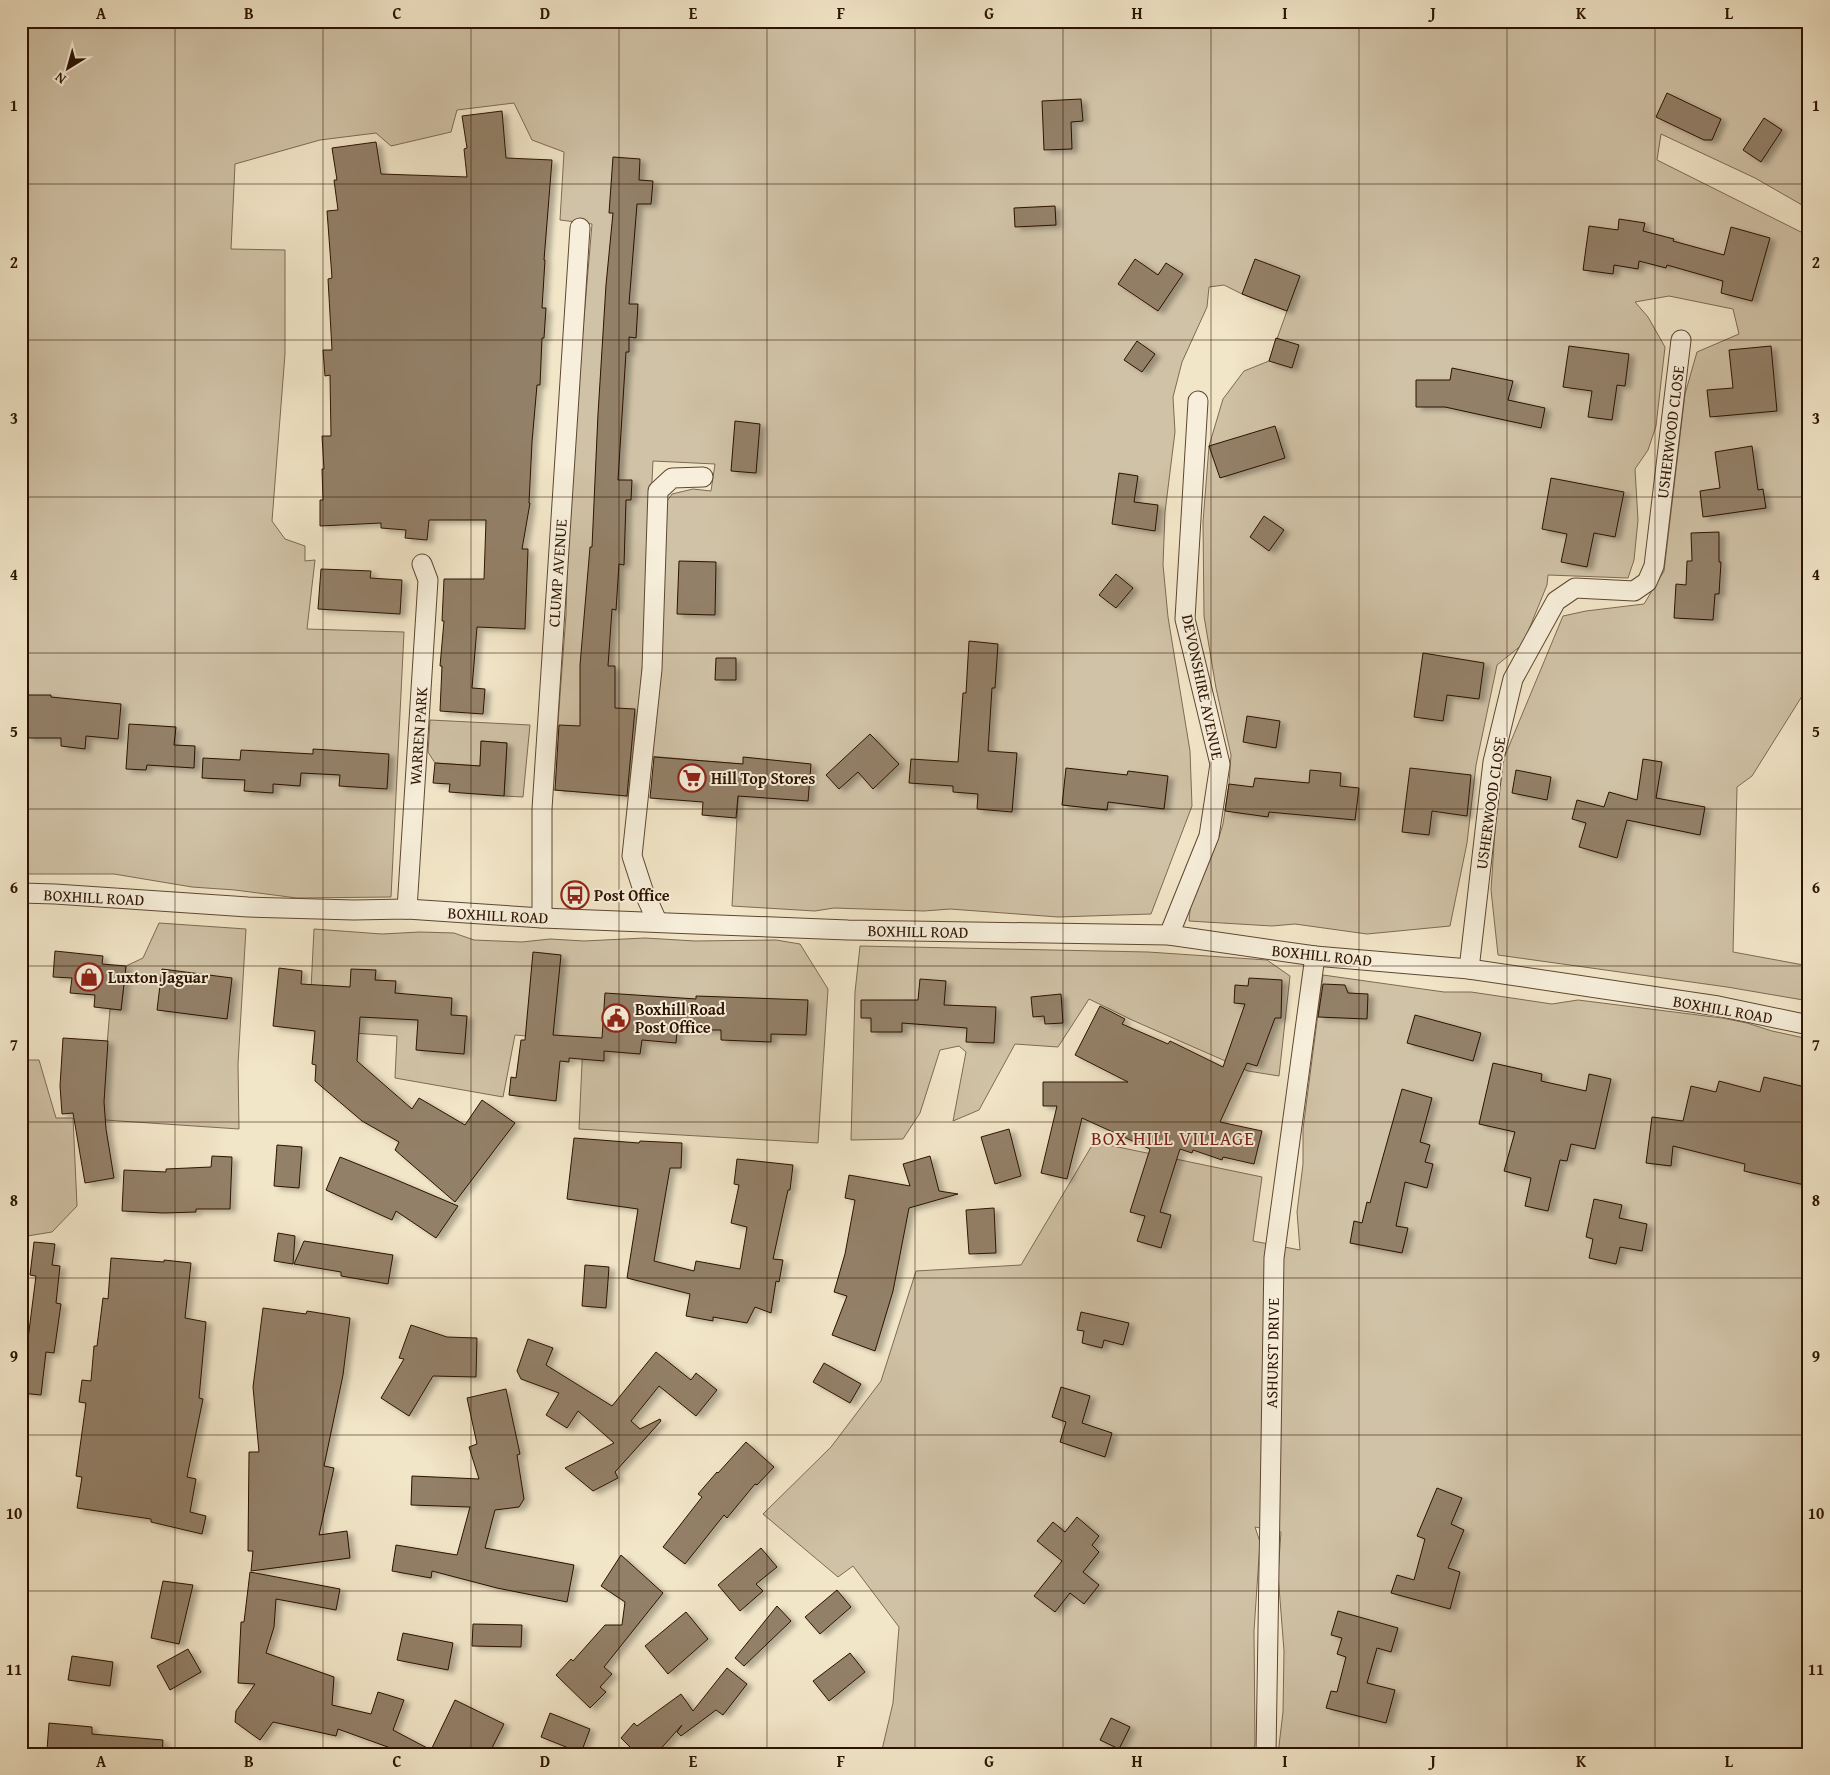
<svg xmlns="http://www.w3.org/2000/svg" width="1830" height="1775" font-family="'Gentium Book Plus',serif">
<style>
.green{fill:#d0c2a6;stroke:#7e6a53}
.building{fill:#938068;stroke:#2c1200;filter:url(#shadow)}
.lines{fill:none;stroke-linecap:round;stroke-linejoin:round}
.street-casing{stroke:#5e4732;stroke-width:21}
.street{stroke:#f7efdb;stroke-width:19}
.grid{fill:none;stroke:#2c1200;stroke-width:1;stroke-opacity:0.55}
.labels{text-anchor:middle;stroke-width:4;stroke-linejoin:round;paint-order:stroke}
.street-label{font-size:16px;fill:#2c1200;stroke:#f7efdb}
.poi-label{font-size:16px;font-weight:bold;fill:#2c1200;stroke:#f7efdb;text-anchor:start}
.quarter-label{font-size:19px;letter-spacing:1px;fill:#7a1f14;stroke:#f7efdb}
.neatline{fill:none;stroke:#2c1200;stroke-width:2}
.grid-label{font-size:16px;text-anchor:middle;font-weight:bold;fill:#2c1200}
</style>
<defs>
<filter id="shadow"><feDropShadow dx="5.5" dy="3" stdDeviation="2.5" flood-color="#0004"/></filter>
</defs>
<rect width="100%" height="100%" fill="#f2e6c8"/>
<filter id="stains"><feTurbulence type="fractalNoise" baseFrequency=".004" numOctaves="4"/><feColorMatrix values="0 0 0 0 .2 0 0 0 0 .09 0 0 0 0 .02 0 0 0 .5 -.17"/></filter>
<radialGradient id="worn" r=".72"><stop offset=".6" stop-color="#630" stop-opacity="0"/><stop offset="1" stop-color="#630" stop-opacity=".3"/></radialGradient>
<!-- green -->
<g class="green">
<path d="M21,21H1809V209L1755,178L1661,134L1657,160L1809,236V685L1752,776L1737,787L1733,952L1809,966V1001L1727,987L1498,955L1491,890L1496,814L1504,758L1563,616L1586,611L1644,604L1664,571L1685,394L1697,352L1739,334L1733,309L1669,296L1635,302L1648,317L1665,347L1656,426L1648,450L1635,469L1638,520L1634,560L1628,578L1548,575L1547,585L1523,644L1497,665L1476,765L1467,843L1450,926L1367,934L1295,924L1272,926L1189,921L1191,900L1219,837L1223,824L1229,784L1231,755L1216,688L1204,616L1203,522L1209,446L1223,399L1244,371L1269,361L1287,311L1242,294L1224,285L1209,287L1207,307L1182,362L1173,397L1175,432L1165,512L1163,565L1168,617L1190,751L1192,806L1151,914L1058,917L950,909L924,911L834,908L815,911L732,906L740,764L648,756L665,504L672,494L693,489L711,491L715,464L653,461L643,660L631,798L625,795L553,790L566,615L569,494L592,224L560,220L564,152L532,140L514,103L457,110L451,132L391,146L376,133L320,140L235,164L231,249L285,250V354L272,521L285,539L305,546V561L315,560L307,629L404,632L391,897L297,898L235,890L192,887L114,874H21Z"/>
<path d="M430,720L530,725L523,797L504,796L507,743L481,741L480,766L435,763L428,752Z"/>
<path d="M159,923L246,929L238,1064L239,1129L105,1120L103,1094L110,1009L121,1010L126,966L143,958Z"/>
<path d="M314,929L382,934L420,932L454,933L474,940L522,942L550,939L584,941L645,938L695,941L776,940L800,944L828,989L818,1143L579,1129L583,1041L515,1035L503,1097L395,1078L397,1036L309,1030Z"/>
<path d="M860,946L1148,952L1267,960L1290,976L1279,1076L1248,1071L1132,1020L1089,999L1058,1047L1015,1044L979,1110L953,1121L966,1052L959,1046L940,1050L920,1113L903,1139L851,1140L855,992Z"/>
<path d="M1323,975L1444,992H1471L1552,1004L1578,1000L1722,1018L1747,1023L1772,1031L1809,1039V1754H1278L1283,1712L1284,1651L1278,1574L1281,1532L1255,1527L1260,1542L1254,1631L1255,1744L1252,1754H881L893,1703L899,1627L853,1566L838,1577L763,1514L831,1447L881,1381L916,1271L1021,1265L1094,1142L1262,1177L1253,1241L1300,1250L1297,1212L1303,1164V1129Z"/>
<path d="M24,1060H39L56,1118H73L77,1206L52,1232L21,1237V1134Z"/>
</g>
<!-- building -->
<g class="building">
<path d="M1667,93L1721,119L1712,140H1704L1656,117Z"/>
<path d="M1081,99L1083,121L1071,122L1072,149L1044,150L1042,101Z"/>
<path d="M502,111L506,158L552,160L544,260H545L542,308H546L544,338H542L540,385H537L532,442L529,503H530L522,549H528L525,629L477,627L472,688L485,689L483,714L440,711L442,666H440L444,621H442L444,579H484L486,520H429L427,540L405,538L406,530L381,528V523L320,526V500H323L322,469H324L322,436H331L330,375L325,376L323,350H332L328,279L332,278L327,211L338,210L334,180H337L332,148L376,142L381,174L467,177L464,149L467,148L462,116Z"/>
<path d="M1764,118L1782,130L1761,162L1743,150Z"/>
<path d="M613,157L640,159L639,180L653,181L651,204H637L629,304H638L636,338L629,337V352H626L618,480H632L631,500H626L624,565L619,564L616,610L612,609L608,666H615V708L635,709L627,796L555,790L559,725L580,726V665L590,547H592L598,414L606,285L613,213H609Z"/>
<path d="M1055,206L1056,225L1015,227L1014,208Z"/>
<path d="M1619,219L1645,223L1643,231L1674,239L1673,241L1724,255L1731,227L1770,238L1752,301L1721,293L1723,281L1667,265L1666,268L1639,261L1638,269L1614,265L1613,274L1583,270L1589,226L1618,230Z"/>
<path d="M1135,259L1158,275L1166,263L1183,274L1158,311L1118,284Z"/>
<path d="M1255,259L1300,276L1287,311L1242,294Z"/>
<path d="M1276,338L1299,345L1292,368L1269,361Z"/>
<path d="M1137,341L1155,354L1142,372L1124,360Z"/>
<path d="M1569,346L1629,354L1625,386L1617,385L1612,420L1588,417L1592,391L1563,387Z"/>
<path d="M1771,346L1777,411L1710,417L1707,390L1733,388L1729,350Z"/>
<path d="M1452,368L1513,381L1508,400L1545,408L1541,428L1445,407H1416V380H1450Z"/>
<path d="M735,421L760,424L756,473L731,471Z"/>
<path d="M1275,426L1285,458L1220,478L1209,446Z"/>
<path d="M1752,446L1758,490L1763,489L1766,508L1703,517L1700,491L1720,488L1715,452Z"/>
<path d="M1119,473L1138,476L1134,502L1158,505L1155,531L1112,524Z"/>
<path d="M1551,478L1624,492L1615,537L1594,533L1587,567L1561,562L1567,534L1542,529Z"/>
<path d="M1264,516L1284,530L1269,551L1250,537Z"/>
<path d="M1719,532V562H1721L1719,594H1715L1713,620L1674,618L1676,584L1686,585L1687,561H1692L1691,533Z"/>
<path d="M679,561L716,562L715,615L677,614Z"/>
<path d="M321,569L371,571L370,578L402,580L400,614L318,609Z"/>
<path d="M1116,574L1133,588L1116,608L1099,595Z"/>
<path d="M969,641L998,644L995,688H992L988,751L1017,753L1012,812L977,809L978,794L953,792V786L909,783L911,759L958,762L963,693H966Z"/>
<path d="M1423,653L1484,663L1479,699L1447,695L1443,721L1414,717Z"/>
<path d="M716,658H736V680H715Z"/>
<path d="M21,695H51V697L121,704L118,739L86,736L85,749L61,746V738H27V725L21,724Z"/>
<path d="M1247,716L1280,721L1276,748L1243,742Z"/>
<path d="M129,724L176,727L174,745L195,746L194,768L147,765L146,770L126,769Z"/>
<path d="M870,734L899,764L873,789L858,772L839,789L826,775Z"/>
<path d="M481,741L507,743L504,796L449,792L450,784L433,783L435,763L480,766Z"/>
<path d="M313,749L389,754L387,789L339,786L340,775L301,773L300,786L273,784V793L244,791L245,780L202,778L203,758L240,760L241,750L313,754Z"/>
<path d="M654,757L743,764V757L811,764L808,801L738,796L736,818L702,815L703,802L650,798Z"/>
<path d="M1643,759L1662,762L1656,798L1705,807L1700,835L1627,820L1617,858L1579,847L1586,823L1572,819L1577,800L1604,807L1609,792L1637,800Z"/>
<path d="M1066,768L1127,775L1128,771L1168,776L1164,809L1108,802L1107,810L1062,805Z"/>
<path d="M1410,768L1471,775L1467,816L1432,811L1429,835L1402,832Z"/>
<path d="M1310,770L1341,773L1340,786L1359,788L1355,820L1269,812L1268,817L1225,811L1229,784L1253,787L1255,778L1309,783Z"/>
<path d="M1516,770L1551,777L1547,800L1512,793Z"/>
<path d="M55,951L103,956L102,964L126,966L121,1010L94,1007L95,995L70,993L72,978L53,977Z"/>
<path d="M533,952L561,955L553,1035L602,1038L605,993L696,999V996L808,1000L806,1035L771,1034V1042L721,1040V1030H677L676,1043L642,1040L640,1054L604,1051V1061L569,1058V1062L560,1061L556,1101L509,1095L511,1077L516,1078L521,1040H525Z"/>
<path d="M279,968L302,971L301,984L350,987L351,969L376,970L375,980L396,981L395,993L452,998L451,1015L467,1016L464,1054L416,1050L418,1020L360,1017L357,1061L412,1109L419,1098L465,1125L482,1100L515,1123L455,1202L395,1150L399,1142L362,1121L315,1081L316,1065L312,1064L315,1031L273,1026Z"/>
<path d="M162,969L232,978L227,1019L157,1010Z"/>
<path d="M1249,978L1282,980L1281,1018H1275L1257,1066L1247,1063L1220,1122L1262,1131L1254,1164L1223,1157L1222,1160L1193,1150L1192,1153L1180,1149L1160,1212L1171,1215L1161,1248L1137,1241L1145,1216L1130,1212L1150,1149L1082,1118L1067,1179L1041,1173L1057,1106H1043V1082H1128L1075,1055L1100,1006L1125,1019L1122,1024L1168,1044L1170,1041L1223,1067L1245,1004L1234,1003L1235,985L1248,986Z"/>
<path d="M920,979L946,981L944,1005L996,1007L994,1043L966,1042L967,1028L902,1023V1032H871V1018H861V1000H918Z"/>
<path d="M1323,984L1345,985L1348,993L1368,994L1367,1019L1318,1017Z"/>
<path d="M1061,994L1063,1023L1045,1024L1044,1016L1033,1017L1031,997Z"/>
<path d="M1415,1015L1481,1033L1473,1061L1407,1043Z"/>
<path d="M63,1038L108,1041L104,1102L106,1129L114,1178L85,1183L73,1113L62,1114L60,1086Z"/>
<path d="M1493,1063L1542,1074L1541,1081L1586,1091L1589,1074L1611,1079L1595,1149L1571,1144L1567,1161L1560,1160L1548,1211L1525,1206L1531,1178L1504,1171L1515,1132L1479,1124Z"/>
<path d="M1764,1077L1809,1088V1186L1744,1171L1745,1164L1673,1146L1671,1166L1646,1163L1652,1117L1683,1121L1691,1086L1716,1092L1719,1081L1760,1092Z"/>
<path d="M1402,1089L1432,1098L1420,1142L1430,1145L1425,1162L1433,1164L1427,1188L1405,1182L1396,1226L1408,1228L1402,1253L1350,1243L1354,1221L1362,1223L1367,1202L1370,1203Z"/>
<path d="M1009,1129L1021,1176L995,1184L981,1137Z"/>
<path d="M574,1138L639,1143L640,1141L682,1143L681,1168H670L654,1261L694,1271L696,1261L740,1269L747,1227L731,1223L739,1185L734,1184L737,1159L793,1165L790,1190H788L773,1259L783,1260L779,1282L776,1281L771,1313L755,1307L747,1323L713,1317V1321L686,1316L690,1294L627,1278L638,1209L567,1199Z"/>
<path d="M277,1145L302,1147L299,1188L274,1186Z"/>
<path d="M212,1156L232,1157L230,1209H196V1212L164,1213L122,1211L124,1170L166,1172V1169L211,1167Z"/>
<path d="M930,1156L939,1191L958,1194L909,1208L893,1291L875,1351L832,1335L847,1296L834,1292L845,1254L855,1200L845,1198L849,1175L910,1186L903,1164Z"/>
<path d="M340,1157L392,1178L458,1206L436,1238L396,1211L392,1220L326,1190Z"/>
<path d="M1594,1199L1622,1205L1619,1218L1647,1224L1642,1251L1620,1247L1616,1264L1589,1258L1593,1239L1586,1237Z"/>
<path d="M994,1208L996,1253L969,1254L966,1210Z"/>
<path d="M278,1233L295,1236L293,1264L274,1261Z"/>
<path d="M304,1241L393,1255L388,1284L341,1276V1272L294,1264Z"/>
<path d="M34,1242L55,1244L52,1265L60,1266L56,1303L61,1304L54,1353L46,1352L41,1395L21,1393V1370H24L36,1276L30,1275Z"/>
<path d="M111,1258L164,1262V1260L191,1263L185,1318L206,1322L199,1398L203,1399L187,1477L196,1479L190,1512L206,1516L202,1534L151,1522V1519L77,1508L82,1477L76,1476L86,1403L79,1402L82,1380L91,1381L94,1346H97L103,1298L108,1299Z"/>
<path d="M585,1265L609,1267L606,1308L582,1306Z"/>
<path d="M263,1308L306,1314L307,1311L350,1318L343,1375L324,1466L334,1468L319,1535L347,1531L350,1558L251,1571L253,1551H248L249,1452H259L253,1387Z"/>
<path d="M1081,1312L1129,1323L1123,1345L1104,1340L1102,1348L1082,1343L1084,1331L1077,1330Z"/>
<path d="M411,1325L447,1337L477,1338L476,1377L433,1376L409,1416L381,1398L404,1359L399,1358Z"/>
<path d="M528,1339L553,1348L546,1365L612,1406L656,1352L691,1380L696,1373L717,1390L696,1416L659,1386L631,1421L640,1429L660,1419L661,1421L615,1472L618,1478L593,1491L565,1468L614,1443L578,1411L567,1428L546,1415L559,1393L521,1379L517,1371Z"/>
<path d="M824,1363L861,1384L850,1403L813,1382Z"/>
<path d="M1061,1387L1090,1396L1082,1423L1112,1433L1105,1457L1060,1442L1066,1422L1052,1417Z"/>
<path d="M506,1389L520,1454L517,1455L524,1499L519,1507L495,1510L485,1548L574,1565L567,1602L497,1588L432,1571L431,1578L392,1571L396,1545L457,1555L470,1507L411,1505L412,1476L479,1479L469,1447L477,1444L467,1398Z"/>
<path d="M746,1442L774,1467L757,1485L755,1484L727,1518L724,1515L685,1564L663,1547L702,1497L698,1494L717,1472L718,1473Z"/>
<path d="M1437,1488L1462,1498L1451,1524L1464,1530L1448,1568L1460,1572L1450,1609L1391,1593L1397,1575L1414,1580L1425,1539L1417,1536Z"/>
<path d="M1077,1517L1099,1536L1092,1545L1099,1552L1083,1572L1099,1585L1084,1604L1070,1593L1055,1612L1034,1596L1062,1561L1037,1541L1053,1522L1065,1532Z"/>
<path d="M761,1548L777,1567L756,1584L763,1591L740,1611L718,1585Z"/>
<path d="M621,1555L663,1593L604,1667L612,1674L600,1687L606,1692L590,1708L556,1675L571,1659L573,1661L605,1625H622L625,1602L601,1586Z"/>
<path d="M250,1572L340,1589L336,1610L276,1599L274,1627L266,1653L334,1677L332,1705L371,1714L378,1692L404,1700L393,1730L431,1750L455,1700L504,1724L489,1754H407L338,1729L336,1736L273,1722L260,1740L235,1722L236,1711L255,1684L238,1683L241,1622H244Z"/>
<path d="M163,1581L193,1585L179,1644L151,1638Z"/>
<path d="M837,1590L851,1607L820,1634L805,1617Z"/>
<path d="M777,1606L791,1621L744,1666L735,1658Z"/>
<path d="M1338,1611L1398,1628L1391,1652L1377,1648L1367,1683L1395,1690L1386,1723L1326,1708L1331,1691L1337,1692L1346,1657L1337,1654L1342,1638L1331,1635Z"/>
<path d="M686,1612L708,1639L668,1674L645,1646Z"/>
<path d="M473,1624L522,1625L521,1647L472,1646Z"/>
<path d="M403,1633L453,1643L448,1670L397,1660Z"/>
<path d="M188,1649L201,1672L170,1690L157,1666Z"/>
<path d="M850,1653L865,1672L829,1701L813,1681Z"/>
<path d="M72,1656L113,1662L110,1686L68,1680Z"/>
<path d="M727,1668L747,1684L723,1715L716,1710L681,1736L677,1732L682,1725L656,1754H637L621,1738L634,1723L637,1726L681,1694L693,1711Z"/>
<path d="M550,1713L590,1729L581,1753L541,1737Z"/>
<path d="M1111,1718L1130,1727L1119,1749L1100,1740Z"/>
<path d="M49,1723L92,1727V1734L163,1740L162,1754H89L47,1750Z"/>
</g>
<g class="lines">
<!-- street casing -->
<g class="street-casing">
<g id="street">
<path d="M21,893L55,894L248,907L354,910L407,909L542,918L848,930L1169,935L1315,956L1469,969L1718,1006L1809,1025"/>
<path d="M407,909L428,580L422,564"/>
<path d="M542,918V809L580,228"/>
<path d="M657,921L643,890L632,856L652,669L658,491L672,478L703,477"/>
<path d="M1169,935L1209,836L1220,764L1185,619L1198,401"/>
<path d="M1469,969L1493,762L1513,679L1556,601L1575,588L1634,591L1647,582L1654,566L1681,340"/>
<path d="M1266,1754L1274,1258L1315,956"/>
</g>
</g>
<!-- street -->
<use href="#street" class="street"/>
</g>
<!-- grid -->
<path class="grid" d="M175,21V1754M323,21V1754M471,21V1754M619,21V1754M767,21V1754M915,21V1754M1063,21V1754M1211,21V1754M1359,21V1754M1507,21V1754M1655,21V1754M21,184H1809M21,340H1809M21,497H1809M21,653H1809M21,809H1809M21,966H1809M21,1122H1809M21,1278H1809M21,1435H1809M21,1591H1809"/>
<!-- icons -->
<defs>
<g id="supermarket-ring" transform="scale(1.4375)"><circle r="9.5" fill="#f7efdb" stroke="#8f2418" stroke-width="1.5"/><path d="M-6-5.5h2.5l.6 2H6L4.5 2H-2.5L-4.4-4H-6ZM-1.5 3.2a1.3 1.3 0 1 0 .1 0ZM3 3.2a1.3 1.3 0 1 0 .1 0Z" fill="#8f2418"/></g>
<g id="bus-ring" transform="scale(1.4375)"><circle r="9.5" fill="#f7efdb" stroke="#8f2418" stroke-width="1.5"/><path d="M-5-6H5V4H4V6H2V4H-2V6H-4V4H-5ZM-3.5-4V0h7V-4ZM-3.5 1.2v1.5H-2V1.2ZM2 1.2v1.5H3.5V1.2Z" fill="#8f2418"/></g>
<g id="shop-ring" transform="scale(1.4375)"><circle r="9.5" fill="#f7efdb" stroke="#8f2418" stroke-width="1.5"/><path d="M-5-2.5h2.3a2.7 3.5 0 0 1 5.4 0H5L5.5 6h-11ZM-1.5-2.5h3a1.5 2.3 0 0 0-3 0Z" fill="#8f2418"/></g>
<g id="civic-ring" transform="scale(1.4375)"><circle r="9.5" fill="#f7efdb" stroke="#8f2418" stroke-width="1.5"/><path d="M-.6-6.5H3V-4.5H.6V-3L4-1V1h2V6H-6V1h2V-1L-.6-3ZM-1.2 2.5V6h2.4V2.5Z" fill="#8f2418"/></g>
</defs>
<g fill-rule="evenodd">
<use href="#supermarket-ring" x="692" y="778"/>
<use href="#bus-ring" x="575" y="895"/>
<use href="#shop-ring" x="89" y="977"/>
<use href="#civic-ring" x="616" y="1018"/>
</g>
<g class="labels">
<!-- street labels -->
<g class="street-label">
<text transform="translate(1670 432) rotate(-83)" y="6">USHERWOOD CLOSE</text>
<text transform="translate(557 573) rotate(-86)" y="6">CLUMP AVENUE</text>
<text transform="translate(1203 687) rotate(78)" y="6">DEVONSHIRE AVENUE</text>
<text transform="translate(418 736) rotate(-86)" y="6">WARREN PARK</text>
<text transform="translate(1490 803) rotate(-82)" y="6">USHERWOOD CLOSE</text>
<text transform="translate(94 897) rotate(3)" y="6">BOXHILL ROAD</text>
<text transform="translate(498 915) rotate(3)" y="6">BOXHILL ROAD</text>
<text transform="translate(918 931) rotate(1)" y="6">BOXHILL ROAD</text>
<text transform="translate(1322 955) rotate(6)" y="6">BOXHILL ROAD</text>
<text transform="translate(1723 1009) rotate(10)" y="6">BOXHILL ROAD</text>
<text transform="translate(1272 1353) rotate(-89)" y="6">ASHURST DRIVE</text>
</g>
<!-- poi labels -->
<g class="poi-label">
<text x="711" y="784">Hill Top Stores</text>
<text x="594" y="901">Post Office</text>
<text x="108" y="983">Luxton Jaguar</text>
<text x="635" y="1015">Boxhill Road<tspan x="635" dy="18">Post Office</tspan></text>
</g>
<!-- quarter labels -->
<g class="quarter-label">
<text x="1173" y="1145">BOX HILL VILLAGE</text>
</g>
</g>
<!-- margin -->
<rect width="1830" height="1775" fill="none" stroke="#f2e6c8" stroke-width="55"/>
<!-- north arrow -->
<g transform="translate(68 68) rotate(217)" stroke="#f7efdb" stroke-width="4" paint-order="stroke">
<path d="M0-4L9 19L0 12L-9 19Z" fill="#2c1200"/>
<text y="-8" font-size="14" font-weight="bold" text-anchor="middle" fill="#2c1200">N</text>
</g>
<rect x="28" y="28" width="1774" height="1720" class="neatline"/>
<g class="grid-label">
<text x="101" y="19">A</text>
<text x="249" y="19">B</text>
<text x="397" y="19">C</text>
<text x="545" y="19">D</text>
<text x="693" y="19">E</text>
<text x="841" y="19">F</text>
<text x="989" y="19">G</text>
<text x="1137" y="19">H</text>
<text x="1285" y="19">I</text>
<text x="1433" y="19">J</text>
<text x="1581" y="19">K</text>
<text x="1729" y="19">L</text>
<text x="14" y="111">1</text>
<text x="1816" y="111">1</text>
<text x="14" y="268">2</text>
<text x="1816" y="268">2</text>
<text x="14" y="424">3</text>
<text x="1816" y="424">3</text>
<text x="14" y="580">4</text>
<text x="1816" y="580">4</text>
<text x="14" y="737">5</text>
<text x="1816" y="737">5</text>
<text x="14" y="893">6</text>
<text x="1816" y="893">6</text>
<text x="14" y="1050">7</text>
<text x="1816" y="1050">7</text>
<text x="14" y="1206">8</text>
<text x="1816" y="1206">8</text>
<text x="14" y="1362">9</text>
<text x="1816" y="1362">9</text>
<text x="14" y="1519">10</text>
<text x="1816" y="1519">10</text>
<text x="14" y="1675">11</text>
<text x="1816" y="1675">11</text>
<text x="101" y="1767">A</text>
<text x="249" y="1767">B</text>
<text x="397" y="1767">C</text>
<text x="545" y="1767">D</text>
<text x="693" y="1767">E</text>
<text x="841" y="1767">F</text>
<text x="989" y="1767">G</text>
<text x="1137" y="1767">H</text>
<text x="1285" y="1767">I</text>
<text x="1433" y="1767">J</text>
<text x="1581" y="1767">K</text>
<text x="1729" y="1767">L</text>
</g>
<rect width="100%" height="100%" filter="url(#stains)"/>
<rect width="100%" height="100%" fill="url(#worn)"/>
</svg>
